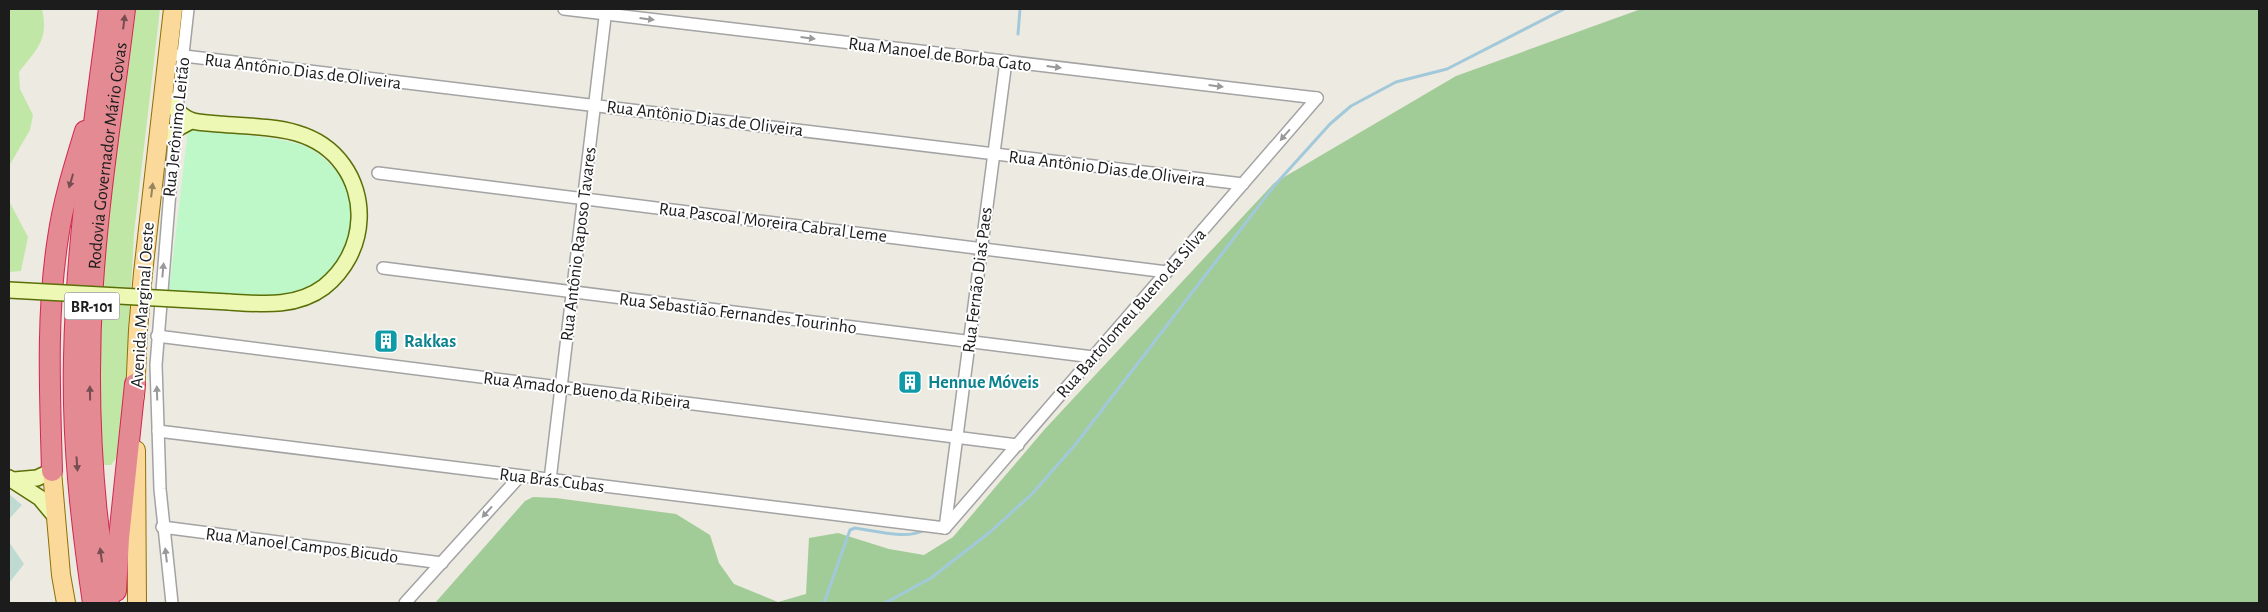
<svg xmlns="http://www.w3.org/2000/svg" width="2268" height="612" font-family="'Alegreya Sans',sans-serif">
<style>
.grass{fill:#c1e7a7}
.forest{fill:#a2cc97}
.wetland{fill:#bfdbd1}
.park{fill:#bef8c8}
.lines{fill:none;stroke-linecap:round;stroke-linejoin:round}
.stream{stroke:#a2c9da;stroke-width:3}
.street-casing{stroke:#a3a3a3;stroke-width:14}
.secondary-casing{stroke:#5a6f07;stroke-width:18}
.primary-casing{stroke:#916f03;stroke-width:20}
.highway-casing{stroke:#d32752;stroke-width:22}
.street{stroke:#fff;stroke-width:11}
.secondary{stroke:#eef8b5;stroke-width:15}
.primary{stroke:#fad99a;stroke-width:18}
.highway{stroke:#e48a92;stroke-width:20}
.secondary-bridge-casing{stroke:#5a6f07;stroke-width:18;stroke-linecap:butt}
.secondary-bridge{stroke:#eef8b5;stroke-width:15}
.oneway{fill:#999}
.oneway2{fill:#764e51}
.oneway3{fill:#968461}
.labels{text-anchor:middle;stroke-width:4;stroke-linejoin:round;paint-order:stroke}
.shield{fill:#fff;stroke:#606060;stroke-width:1}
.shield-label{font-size:16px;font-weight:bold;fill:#1c1c1c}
.street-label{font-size:18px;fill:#1c1c1c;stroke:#fff}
.culture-label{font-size:18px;font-weight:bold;fill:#0d838f;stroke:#fff;text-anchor:start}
</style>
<rect width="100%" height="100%" fill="#edeae1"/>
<!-- grass -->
<g class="grass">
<path d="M9,9H42C49,40 37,49 19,72L20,89L33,115L30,130L9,166Z"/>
<path d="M132,9H160L134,233L124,420L117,457L111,465H105L100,462L95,397L106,221Z"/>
<path d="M9,201L28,237L21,271L9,272Z"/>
</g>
<!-- forest -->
<path class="forest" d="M1641,9H2259V603H435L525,501L533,497L556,498L676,514L710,535L719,563L734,584L778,602L806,594L809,538L838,533L889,549L924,555L953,537L1044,430L1274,183L1456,76Z"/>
<!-- wetland -->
<g class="wetland">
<path d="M9,494L22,505L9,519Z"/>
<path d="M9,542L24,564L9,583Z"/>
</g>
<!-- park -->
<path class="park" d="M188,130C219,134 287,135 311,149C330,159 355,191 355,213C354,248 329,285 294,293C259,302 206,293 169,290Z"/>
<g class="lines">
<!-- stream -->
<g class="stream">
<path d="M1018,34L1020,9"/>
<path d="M824,603L850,530L855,528C877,531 906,540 925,530"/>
<path d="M885,603L931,578L990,532L1032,494L1075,445L1274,186L1330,124L1351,106L1396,82L1447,69L1564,9"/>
</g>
<!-- street casing -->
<g class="street-casing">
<g id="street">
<path d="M564,9L1317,98"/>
<path d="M168,54L1243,184"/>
<path d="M378,173L1167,272"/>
<path d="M383,268L1093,357"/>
<path d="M157,336L1018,445"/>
<path d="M158,431L945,528"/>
<path d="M550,480L606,9"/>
<path d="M162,527L442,563"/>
<path d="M945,528L1317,98"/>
<path d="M945,528L1006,61"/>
<path d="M172,603L160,489L156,365L176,117L188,9"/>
<path d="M405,603L520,476"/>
</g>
</g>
<!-- secondary casing -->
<g class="secondary-casing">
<g id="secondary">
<path d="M163,92C171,103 179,117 193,121C200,123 211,123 219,124C264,128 314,124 343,165C354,180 360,200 359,219C358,246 345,270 324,287C296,308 261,304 229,302"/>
<path d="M158,139L191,121"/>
<path d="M9,478L40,498L55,516"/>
<path d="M14,480L37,478L52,471"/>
</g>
</g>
<!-- primary casing -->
<g class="primary-casing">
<g id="primary">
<path d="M135,396L138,330L143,273L173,9"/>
<path d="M136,450L137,603"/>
<path d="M52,471L61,575L66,603"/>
</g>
</g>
<!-- highway casing -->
<g class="highway-casing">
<g id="highway">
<path d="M52,471C50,394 46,314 58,238C63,202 74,167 85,131"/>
<path d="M116,591L119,538L135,384"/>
<path d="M93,603C81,522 72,441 74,358C76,242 94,124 109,9"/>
<path id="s1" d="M109,603C91,497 86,390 93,283C99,191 114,100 125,9"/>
</g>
</g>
<!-- street -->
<use href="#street" class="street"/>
<!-- secondary -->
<use href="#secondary" class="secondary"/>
<!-- primary -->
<use href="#primary" class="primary"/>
<!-- highway -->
<use href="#highway" class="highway"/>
<!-- secondary-bridge casing -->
<g class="secondary-bridge-casing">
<path id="secondary-bridge" d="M9,290L229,302"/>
</g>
<!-- secondary-bridge -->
<use href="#secondary-bridge" class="secondary-bridge"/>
</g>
<!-- one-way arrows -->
<defs><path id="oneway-solid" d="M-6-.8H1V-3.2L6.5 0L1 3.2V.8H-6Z" transform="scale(1.25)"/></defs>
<g class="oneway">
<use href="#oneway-solid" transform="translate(647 19) rotate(7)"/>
<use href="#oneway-solid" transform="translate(808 38) rotate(7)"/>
<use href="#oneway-solid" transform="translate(1054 67) rotate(7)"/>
<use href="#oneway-solid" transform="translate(1216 86) rotate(7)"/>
<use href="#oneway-solid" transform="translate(1285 135) rotate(131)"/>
<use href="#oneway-solid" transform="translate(163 270) rotate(-85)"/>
<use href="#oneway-solid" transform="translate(157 393) rotate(-92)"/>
<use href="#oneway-solid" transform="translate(487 512) rotate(132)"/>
<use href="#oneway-solid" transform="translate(166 555) rotate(-97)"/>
</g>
<g class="oneway2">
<use href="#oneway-solid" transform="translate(124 22) rotate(-83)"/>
<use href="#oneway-solid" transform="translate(71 181) rotate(106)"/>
<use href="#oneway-solid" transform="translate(90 393) rotate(-91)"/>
<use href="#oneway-solid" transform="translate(77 464) rotate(86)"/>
<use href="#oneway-solid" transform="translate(101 555) rotate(-98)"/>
</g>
<use class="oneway3" href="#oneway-solid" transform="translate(152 190) rotate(-83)"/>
<!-- icons -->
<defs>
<g id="building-square" transform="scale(1.25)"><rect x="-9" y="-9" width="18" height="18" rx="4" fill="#0f9aa8" stroke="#fff"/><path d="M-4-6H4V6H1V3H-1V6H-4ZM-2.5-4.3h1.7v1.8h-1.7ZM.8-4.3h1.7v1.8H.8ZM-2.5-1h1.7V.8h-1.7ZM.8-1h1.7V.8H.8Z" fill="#fff"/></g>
</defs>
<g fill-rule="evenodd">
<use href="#building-square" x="386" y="341"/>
<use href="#building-square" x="910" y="382"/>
</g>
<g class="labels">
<!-- shield labels -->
<rect class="shield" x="64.5" y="292.5" width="55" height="27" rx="4"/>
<g class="shield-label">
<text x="92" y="312">BR-101</text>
</g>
<!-- street labels -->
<g class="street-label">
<text transform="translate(940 54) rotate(7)" y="6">Rua Manoel de Borba Gato</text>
<text transform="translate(303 71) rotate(7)" y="6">Rua Antônio Dias de Oliveira</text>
<text transform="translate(705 118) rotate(7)" y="6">Rua Antônio Dias de Oliveira</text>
<text transform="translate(176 127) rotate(-84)" y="6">Rua Jerônimo Leitão</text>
<text dy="6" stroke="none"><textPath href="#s1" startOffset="449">Rodovia Governador Mário Covas</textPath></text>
<text transform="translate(1107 168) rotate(7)" y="6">Rua Antônio Dias de Oliveira</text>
<text transform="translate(773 222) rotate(7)" y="6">Rua Pascoal Moreira Cabral Leme</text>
<text transform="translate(578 244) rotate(-83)" y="6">Rua Antônio Raposo Tavares</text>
<text transform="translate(977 280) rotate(-83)" y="6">Rua Fernão Dias Paes</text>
<text transform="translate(142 305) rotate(-86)" y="6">Avenida Marginal Oeste</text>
<text transform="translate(738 313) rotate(7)" y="6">Rua Sebastião Fernandes Tourinho</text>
<text transform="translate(1131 313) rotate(-49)" y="6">Rua Bartolomeu Bueno da Silva</text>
<text transform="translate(587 390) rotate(7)" y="6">Rua Amador Bueno da Ribeira</text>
<text transform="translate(552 480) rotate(7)" y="6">Rua Brás Cubas</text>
<text transform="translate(302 545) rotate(7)" y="6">Rua Manoel Campos Bicudo</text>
</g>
<!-- culture labels -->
<g class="culture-label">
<text x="404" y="347">Rakkas</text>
<text x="928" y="388">Hennue Móveis</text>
</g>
</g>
<!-- border -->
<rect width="2268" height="612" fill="none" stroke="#1c1c1c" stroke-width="20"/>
</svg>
